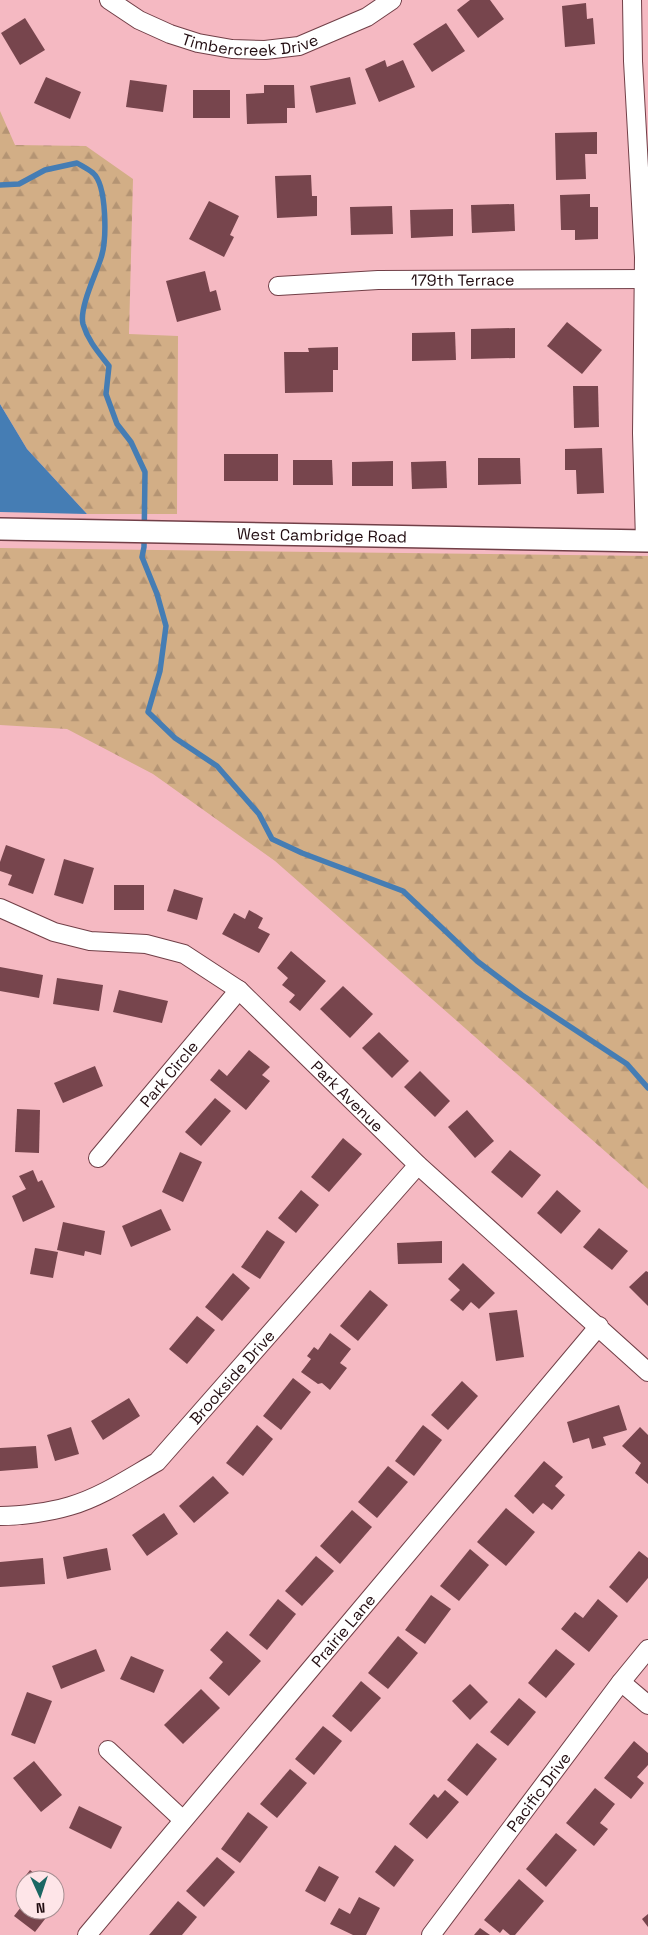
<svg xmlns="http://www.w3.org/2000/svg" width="648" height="1935" font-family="'Space Grotesk',sans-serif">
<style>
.forest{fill:url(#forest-firs)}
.water{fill:#457db4}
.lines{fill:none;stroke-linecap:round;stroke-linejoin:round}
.stream{stroke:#457db4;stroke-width:5.5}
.building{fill:#77454d}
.minor-casing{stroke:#713f47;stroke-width:20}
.tertiary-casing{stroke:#713f47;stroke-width:24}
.minor{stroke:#fff;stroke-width:18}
.tertiary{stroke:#fff;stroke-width:21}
.labels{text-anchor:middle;stroke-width:5;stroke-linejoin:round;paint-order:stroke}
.street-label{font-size:16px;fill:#220d11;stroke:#fee5e8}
</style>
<defs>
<pattern id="forest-firs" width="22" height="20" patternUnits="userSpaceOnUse" patternTransform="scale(1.25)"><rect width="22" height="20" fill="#d2ae86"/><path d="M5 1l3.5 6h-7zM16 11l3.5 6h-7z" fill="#b49473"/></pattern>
</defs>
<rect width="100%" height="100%" fill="#f5b9c2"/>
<!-- forest -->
<g class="forest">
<path d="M0,111L15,145L86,146L133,179L129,334L178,336L177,514H87L27,449L0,404Z"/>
<path d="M0,548L648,556V1189L275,861L153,774L67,729L0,725Z"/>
</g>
<!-- water -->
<path class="water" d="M0,404L27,449L87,514L0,512Z"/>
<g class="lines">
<!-- stream -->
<path class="stream" d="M0,185L19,184L45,170L77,163C82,166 88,169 93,173C107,185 107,240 101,258C96,274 79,308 83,324C88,341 99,353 109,366L106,394L117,424L131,442L145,472L144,547L142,557L157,594L166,626L160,671L148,712L175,738L217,766L259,814L272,839L302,853L403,891L477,961L522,995L627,1064L648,1088"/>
</g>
<!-- building -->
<g class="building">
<path d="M470,0H490L504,19L478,38L457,10Z"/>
<path d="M586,3L587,19L593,18L595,44L565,47L562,6Z"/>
<path d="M25,18L45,50L20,65L1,33Z"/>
<path d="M446,23L465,51L432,72L413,44Z"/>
<path d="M385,60L387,67L403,60L415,87L379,102L365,69Z"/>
<path d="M46,77L81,92L70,119L34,103Z"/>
<path d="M350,77L356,104L316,113L310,86Z"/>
<path d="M130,80L167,85L163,112L126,107Z"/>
<path d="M264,85H294L295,108H287V123L247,124L246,94L264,93Z"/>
<rect x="193" y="90" width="37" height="28"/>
<path d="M597,132V154H585L586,179L556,180L555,133Z"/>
<path d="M311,175L312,196H317V216L277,218L275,176Z"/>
<path d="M590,194V207H598V239L575,240V230H561L560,195Z"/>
<path d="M209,201L239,216L230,235L234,237L224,257L189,239Z"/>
<path d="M514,204L515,231L472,233L471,205Z"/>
<path d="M392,206L393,234L351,235L350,207Z"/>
<path d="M453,209V236L411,238L410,210Z"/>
<path d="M205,271L210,292L216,290L221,310L177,322L166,281Z"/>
<path d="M567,322L602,350L582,374L547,346Z"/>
<path d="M515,328V358L471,359V329Z"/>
<path d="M455,332L456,360L412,361V333Z"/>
<path d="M338,347V370H333V392L285,393L284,352H309L308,348Z"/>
<path d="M573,386H598L599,427L574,428Z"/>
<path d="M602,448L604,493L577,494L576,470H565V449Z"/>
<rect x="224" y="454" width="54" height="27"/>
<path d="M478,458H520L521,484L478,485Z"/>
<path d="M293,460H332L333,485H293Z"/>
<path d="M393,461V486H352V462Z"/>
<path d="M446,461L447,488L412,489L411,462Z"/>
<path d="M6,845L45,859L33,894L8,885L12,875L0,871V862Z"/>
<path d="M64,859L94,868L83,904L54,895Z"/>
<rect x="114" y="885" width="30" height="25"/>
<path d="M174,889L203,898L197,920L167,911Z"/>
<path d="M249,910L263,918L258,928L270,934L259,953L222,934L234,913L245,919Z"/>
<path d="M291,951L326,981L300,1011L289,1002L295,995L282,985L288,978L277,968Z"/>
<path d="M0,967L43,975L39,998L0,991Z"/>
<path d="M57,978L103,985L99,1011L53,1004Z"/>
<path d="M343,986L373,1014L350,1038L320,1009Z"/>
<path d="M119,990L168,1001L162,1023L113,1012Z"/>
<path d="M379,1032L409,1061L392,1078L362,1048Z"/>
<path d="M249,1050L270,1067L262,1075L270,1081L246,1110L210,1080L219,1069L227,1076Z"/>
<path d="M95,1066L103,1086L63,1103L54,1083Z"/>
<path d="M420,1071L450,1101L435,1117L404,1087Z"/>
<path d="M215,1098L231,1111L201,1146L185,1132Z"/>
<path d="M17,1109L40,1110L39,1153L15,1152Z"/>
<path d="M467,1110L494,1141L475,1158L448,1127Z"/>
<path d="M343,1138L362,1154L329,1192L311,1177Z"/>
<path d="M510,1150L541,1175L522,1198L491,1172Z"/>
<path d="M180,1152L202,1162L183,1202L162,1192Z"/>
<path d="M33,1170L38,1182L42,1180L55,1207L23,1222L12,1196L26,1189L19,1176Z"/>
<path d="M301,1190L319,1205L296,1233L278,1218Z"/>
<path d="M557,1190L581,1211L561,1234L537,1213Z"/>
<path d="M161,1209L171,1230L131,1247L122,1226Z"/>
<path d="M63,1222L105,1231L101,1255L85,1251L84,1256L57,1250Z"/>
<path d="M599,1228L628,1251L612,1270L583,1247Z"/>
<path d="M267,1230L285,1242L260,1279L241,1267Z"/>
<path d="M442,1241V1263L398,1264L397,1243Z"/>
<path d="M35,1248L58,1252L53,1278L30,1274Z"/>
<path d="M463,1263L495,1293L479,1309L471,1302L463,1311L450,1300L460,1290L448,1279Z"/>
<path d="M646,1271L648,1272V1306L629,1287Z"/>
<path d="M233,1273L250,1288L222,1321L205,1307Z"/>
<path d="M370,1290L388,1305L358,1341L340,1326Z"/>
<path d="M517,1310L524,1357L496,1361L489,1313Z"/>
<path d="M197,1316L215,1330L187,1364L169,1349Z"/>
<path d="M330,1333L351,1349L340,1363L347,1368L330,1390L322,1383L318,1384L301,1372L311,1359L307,1356L314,1347L318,1350Z"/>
<path d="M293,1378L311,1392L281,1430L263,1416Z"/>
<path d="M462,1381L478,1396L448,1430L431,1415Z"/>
<path d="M129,1398L140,1416L103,1440L91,1421Z"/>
<path d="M619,1405L627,1430L603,1437L606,1445L592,1449L589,1438L573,1443L567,1422Z"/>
<path d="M257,1425L273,1439L243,1476L226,1463Z"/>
<path d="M423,1425L442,1440L414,1476L395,1461Z"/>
<path d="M71,1427L79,1454L55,1461L47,1435Z"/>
<path d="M640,1427L648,1435V1484L635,1473L641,1463L622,1446Z"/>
<path d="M36,1446L38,1468L0,1471V1448Z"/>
<path d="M544,1461L563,1477L555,1486L565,1495L552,1510L543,1503L533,1514L514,1496Z"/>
<path d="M388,1466L408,1482L377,1518L358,1502Z"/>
<path d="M213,1476L229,1493L194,1523L179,1506Z"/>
<path d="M506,1508L535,1532L506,1566L477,1542Z"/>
<path d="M352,1510L372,1527L340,1564L320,1546Z"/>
<path d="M164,1513L178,1534L147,1556L132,1535Z"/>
<path d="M107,1548L111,1570L67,1579L63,1557Z"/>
<path d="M470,1549L489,1565L459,1601L440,1586Z"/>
<path d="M639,1551L648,1558V1578L627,1603L609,1587Z"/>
<path d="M316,1556L334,1571L302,1606L285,1591Z"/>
<path d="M43,1558L45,1584L0,1587V1562Z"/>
<path d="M431,1595L451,1609L425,1644L405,1630Z"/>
<path d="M278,1599L296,1614L267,1650L249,1635Z"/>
<path d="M598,1599L618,1616L589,1652L561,1629L575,1612L583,1618Z"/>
<path d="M227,1631L261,1661L229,1696L209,1678L223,1662L210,1650Z"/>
<path d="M398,1636L418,1653L388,1689L368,1673Z"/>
<path d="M96,1649L105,1671L61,1689L52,1666Z"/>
<path d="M556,1649L575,1664L546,1698L528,1683Z"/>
<path d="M131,1656L164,1670L154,1693L120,1679Z"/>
<path d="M361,1681L381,1698L351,1732L332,1716Z"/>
<path d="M470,1684L488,1702L470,1720L452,1701Z"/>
<path d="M201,1689L220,1708L183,1744L164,1725Z"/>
<path d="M27,1692L52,1701L35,1744L11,1735Z"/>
<path d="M519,1698L536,1712L508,1746L490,1732Z"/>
<path d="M323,1726L342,1741L314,1775L295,1759Z"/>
<path d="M634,1741L648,1753V1765L637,1777L644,1783L631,1799L604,1778Z"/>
<path d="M477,1743L497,1759L467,1796L447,1780Z"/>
<path d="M34,1761L62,1795L41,1812L13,1778Z"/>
<path d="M290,1769L307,1783L277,1818L260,1804Z"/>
<path d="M595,1788L615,1804L600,1823L608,1829L594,1846L566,1823Z"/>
<path d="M445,1790L459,1802L427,1839L409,1824L434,1794L438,1798Z"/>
<path d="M79,1806L122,1827L111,1849L69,1828Z"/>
<path d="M248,1812L268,1827L240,1863L221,1849Z"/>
<path d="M556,1833L577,1850L546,1887L526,1869Z"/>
<path d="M395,1845L414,1860L394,1887L375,1872Z"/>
<path d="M217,1857L235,1872L204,1907L186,1891Z"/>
<path d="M319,1866L339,1877L325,1902L305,1891Z"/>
<path d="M30,1870L42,1880H25V1894L17,1887Z"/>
<path d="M519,1879L544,1901L515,1935H510L503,1929L500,1933L484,1920Z"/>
<path d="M55,1890L63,1896L55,1906Z"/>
<path d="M359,1897L380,1908L366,1935H353L330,1924L339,1908L350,1914Z"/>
<path d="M178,1901L197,1917L182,1935H149Z"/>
<path d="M25,1902V1910H52L35,1932L14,1916Z"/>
<path d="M648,1914V1927L642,1919Z"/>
<path d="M480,1928L490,1935H474Z"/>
</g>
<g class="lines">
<!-- minor casing -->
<g class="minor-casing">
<g id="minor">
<path id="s1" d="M109,0L139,20L170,34L198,43L232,49L265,50L299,46L367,17L392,0"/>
<path d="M632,0L633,61L644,257L642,433L645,541"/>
<path id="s2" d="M278,286L378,280L648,279"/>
<path id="s3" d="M0,908L54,932L90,941L146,944L184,954L239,990L418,1165L648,1372"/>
<path id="s4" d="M98,1158L239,990"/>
<path id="s5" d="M0,1516C21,1516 50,1512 70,1506C101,1497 129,1478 157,1462L418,1165"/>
<path d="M621,1682L648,1705"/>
<path d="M108,1750L183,1820"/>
<path id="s6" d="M87,1935L599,1326"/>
<path id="s7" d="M431,1935L621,1682L648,1649"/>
</g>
</g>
<!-- tertiary casing -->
<g class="tertiary-casing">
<g id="tertiary">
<path id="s8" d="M0,529L648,541"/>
</g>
</g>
<!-- minor -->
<use href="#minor" class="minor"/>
<!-- tertiary -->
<use href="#tertiary" class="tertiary"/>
</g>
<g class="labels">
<!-- street labels -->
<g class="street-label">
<text dy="6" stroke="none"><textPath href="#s1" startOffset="152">Timbercreek Drive</textPath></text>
<text dy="6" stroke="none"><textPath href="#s2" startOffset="185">179th Terrace</textPath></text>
<text dy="6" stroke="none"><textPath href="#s8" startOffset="322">West Cambridge Road</textPath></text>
<text dy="6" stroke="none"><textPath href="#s4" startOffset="110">Park Circle</textPath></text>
<text dy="6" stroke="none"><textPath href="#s3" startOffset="409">Park Avenue</textPath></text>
<text dy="6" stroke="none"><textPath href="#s5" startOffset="282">Brookside Drive</textPath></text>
<text dy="6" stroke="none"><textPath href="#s6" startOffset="398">Prairie Lane</textPath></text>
<text dy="6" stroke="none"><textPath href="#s7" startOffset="179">Pacific Drive</textPath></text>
</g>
</g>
<!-- north arrow -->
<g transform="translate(40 1895) rotate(177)"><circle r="24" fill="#fee5e8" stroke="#a68f92"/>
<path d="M0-4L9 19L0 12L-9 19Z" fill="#1b6763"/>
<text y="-8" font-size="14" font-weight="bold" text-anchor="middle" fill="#220d11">N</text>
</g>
</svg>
